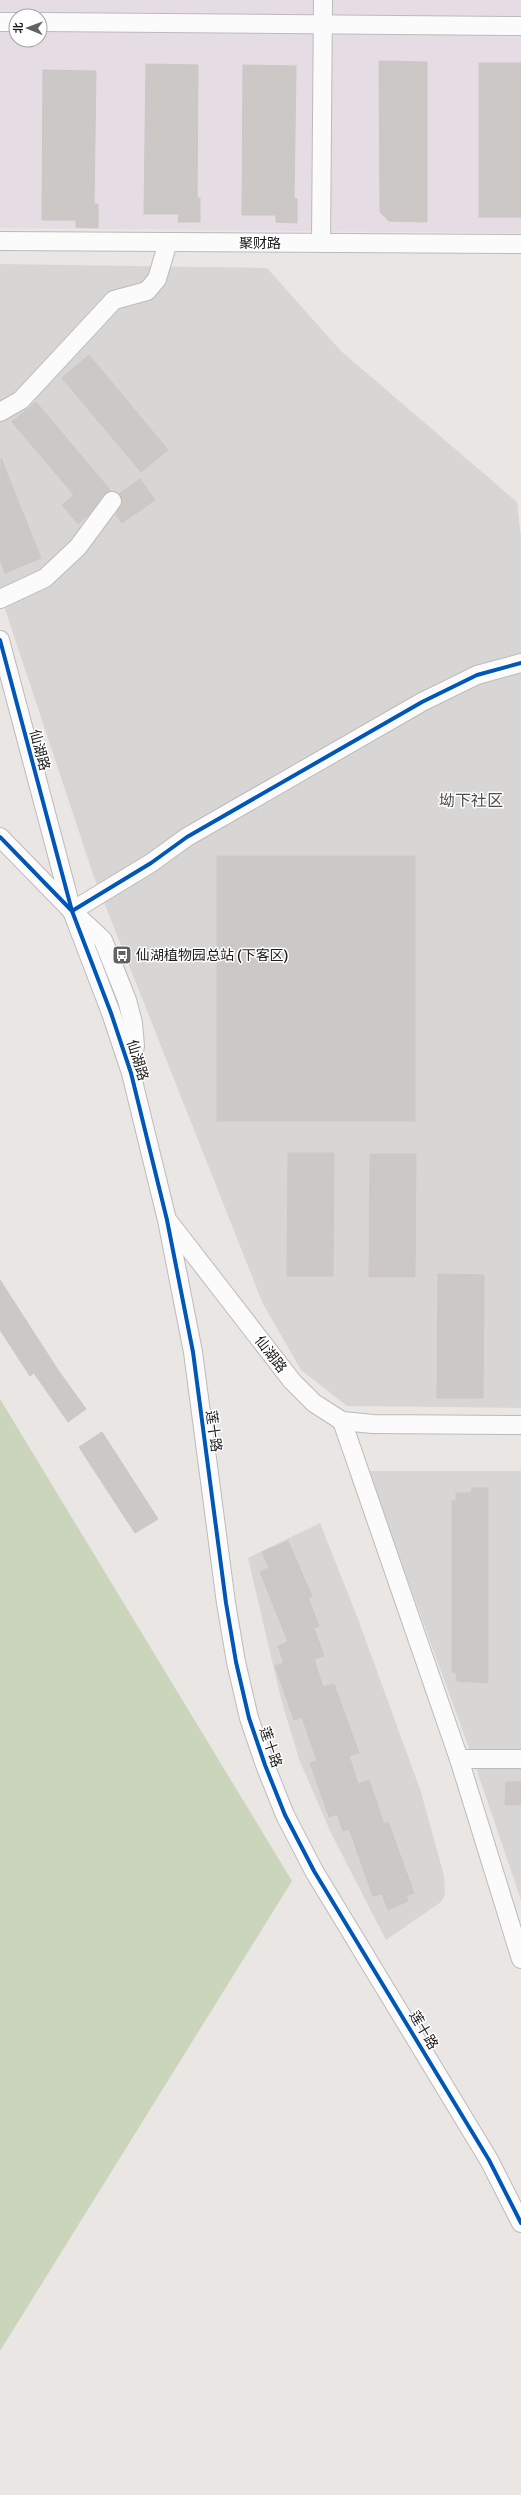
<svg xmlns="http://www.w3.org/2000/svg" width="521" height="2495" font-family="Signika,'Noto Sans SC',sans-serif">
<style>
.residential{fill:#d8d6d5}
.industrial{fill:#e6dce4;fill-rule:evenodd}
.forest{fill:#cad5bb}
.building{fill:#ccc8c6;stroke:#ccc7c5}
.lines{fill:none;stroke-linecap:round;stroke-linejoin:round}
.minor-casing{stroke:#bcbbba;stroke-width:20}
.minor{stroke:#fcfbfb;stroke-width:18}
.cycleway-casing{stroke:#fff;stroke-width:6}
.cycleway{stroke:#0057b8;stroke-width:4}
.labels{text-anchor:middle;stroke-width:3;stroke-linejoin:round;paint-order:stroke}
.street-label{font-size:14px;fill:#1b1b1b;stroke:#fff}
.poi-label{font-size:14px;fill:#1b1b1b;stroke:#fff;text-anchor:start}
.quarter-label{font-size:16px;fill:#4e4e4e;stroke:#fff}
</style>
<rect width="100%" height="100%" fill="#e9e6e3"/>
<!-- residential -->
<g class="residential">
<path d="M0,264L267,268L341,351L517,502L521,538V1408L347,1406L301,1370L263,1304L94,877L0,594Z"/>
<path d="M368,1471H521V1900L473,1759Z"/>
<path d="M320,1523L358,1619L421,1792L444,1876L445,1894L441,1902L386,1940L330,1831L299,1759L281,1699L248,1558Z"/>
</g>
<!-- industrial -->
<path class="industrial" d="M0,0H521V233L0,228ZM16,16H40V40H16Z"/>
<!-- forest -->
<path class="forest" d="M0,1399L292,1881L0,2351Z"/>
<!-- building -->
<g class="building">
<path d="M379,61L427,62V222L389,221L380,212Z"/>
<rect x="479" y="63" width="42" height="154"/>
<path d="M146,64L198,65L197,198H200V222H178L179,214H144Z"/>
<path d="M243,65L296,66L294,198L297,199V223L276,222V215H242Z"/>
<path d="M43,70L96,71L94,204H98V228L76,227V220H42Z"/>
<path d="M89,355L168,450L141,472L62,378Z"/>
<path d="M36,402L111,491L104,494L90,513L78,524L62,505L74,495L12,422Z"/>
<path d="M1,458L41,558L5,573L0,559Z"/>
<path d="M140,479L155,500L122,523L116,514L122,503L119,494Z"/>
<rect x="217" y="856" width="198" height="265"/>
<path d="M288,1153H334L333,1276H287Z"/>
<path d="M370,1154H416L415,1277H369Z"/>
<path d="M438,1274L484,1275L483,1398H437Z"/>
<path d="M0,1280L58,1370L86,1409L68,1422L34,1373L30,1376L0,1330Z"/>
<path d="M102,1432L158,1519L135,1533L79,1447Z"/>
<path d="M472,1488H488V1683L457,1681L456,1673L452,1672V1501H456V1493H471Z"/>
<path d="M288,1541L312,1596L308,1598L319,1626L314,1628L324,1656L314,1659L323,1687L334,1684L359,1753L349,1756L358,1784L369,1780L384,1824L388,1822L414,1893L406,1896L408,1901L388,1910L382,1894L373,1896L349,1829L343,1831L337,1814L329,1817L310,1763L317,1761L302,1717L294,1720L275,1666L284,1663L278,1646L288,1642L260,1572L269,1568L262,1552Z"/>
<path d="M506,1782H521V1805H505Z"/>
</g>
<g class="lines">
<!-- minor casing -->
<g class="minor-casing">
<g id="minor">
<path d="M0,22H16"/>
<path d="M40,22L521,26"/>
<path d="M0,241L521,244"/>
<path d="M321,243L323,0"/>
<path d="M0,412L21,400L114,300L147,291L157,279L168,242"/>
<path d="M0,599L45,578L78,547L112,501"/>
<path d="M0,640L72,911L103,940L127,1000L133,1023L135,1046L131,1068"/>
<path d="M0,837L72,911L111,1013L131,1073L167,1220L193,1352L226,1603L236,1662L249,1718L265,1765L285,1815L314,1871L489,2160L521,2223"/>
<path d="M72,911L151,863L187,837L422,702L477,675L521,663"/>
<path d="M169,1222L292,1381L314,1403L342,1421L373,1424L521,1425"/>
<path d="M342,1421L459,1759L521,1959"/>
<path d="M459,1759H521"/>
</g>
</g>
<!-- minor -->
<use href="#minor" class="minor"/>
<!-- cycleway casing -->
<g class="cycleway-casing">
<g id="cycleway">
<path d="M0,640L72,911L151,863L187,837L422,702L477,675L521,663"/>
<path d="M0,837L72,911L111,1013L131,1073L167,1220L193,1352L226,1603L236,1662L249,1718L265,1765L285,1815L314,1871L489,2160L521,2223"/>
</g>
</g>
<!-- cycleway -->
<use href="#cycleway" class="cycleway"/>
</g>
<!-- icons -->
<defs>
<g id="bus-square" transform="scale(1)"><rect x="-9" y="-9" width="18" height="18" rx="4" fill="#636261" stroke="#fff"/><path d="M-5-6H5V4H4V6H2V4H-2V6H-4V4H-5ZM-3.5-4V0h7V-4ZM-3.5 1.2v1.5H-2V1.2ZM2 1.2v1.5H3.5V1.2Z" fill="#fff"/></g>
</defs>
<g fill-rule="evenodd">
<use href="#bus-square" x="122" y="955"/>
</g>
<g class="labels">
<!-- street labels -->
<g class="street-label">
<text x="260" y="248">聚财路</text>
<text transform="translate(40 750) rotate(75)" y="5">仙湖路</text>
<text transform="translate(138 1060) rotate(73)" y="5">仙湖路</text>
<text transform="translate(271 1354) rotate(52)" y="5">仙湖路</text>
<text transform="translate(214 1431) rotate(82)" y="5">莲十路</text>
<text transform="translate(271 1747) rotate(71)" y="5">莲十路</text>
<text transform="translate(424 2030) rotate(59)" y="5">莲十路</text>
</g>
<!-- poi labels -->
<g class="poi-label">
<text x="136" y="960">仙湖植物园总站 (下客区)</text>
</g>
<!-- quarter labels -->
<g class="quarter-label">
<text x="471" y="806">坳下社区</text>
</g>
</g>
<!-- north arrow -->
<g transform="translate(28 28) rotate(271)"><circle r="19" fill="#ffffff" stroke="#a4a4a4"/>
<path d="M0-3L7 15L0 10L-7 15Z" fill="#636261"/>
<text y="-6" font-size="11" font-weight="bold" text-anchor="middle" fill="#1b1b1b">北</text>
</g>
</svg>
